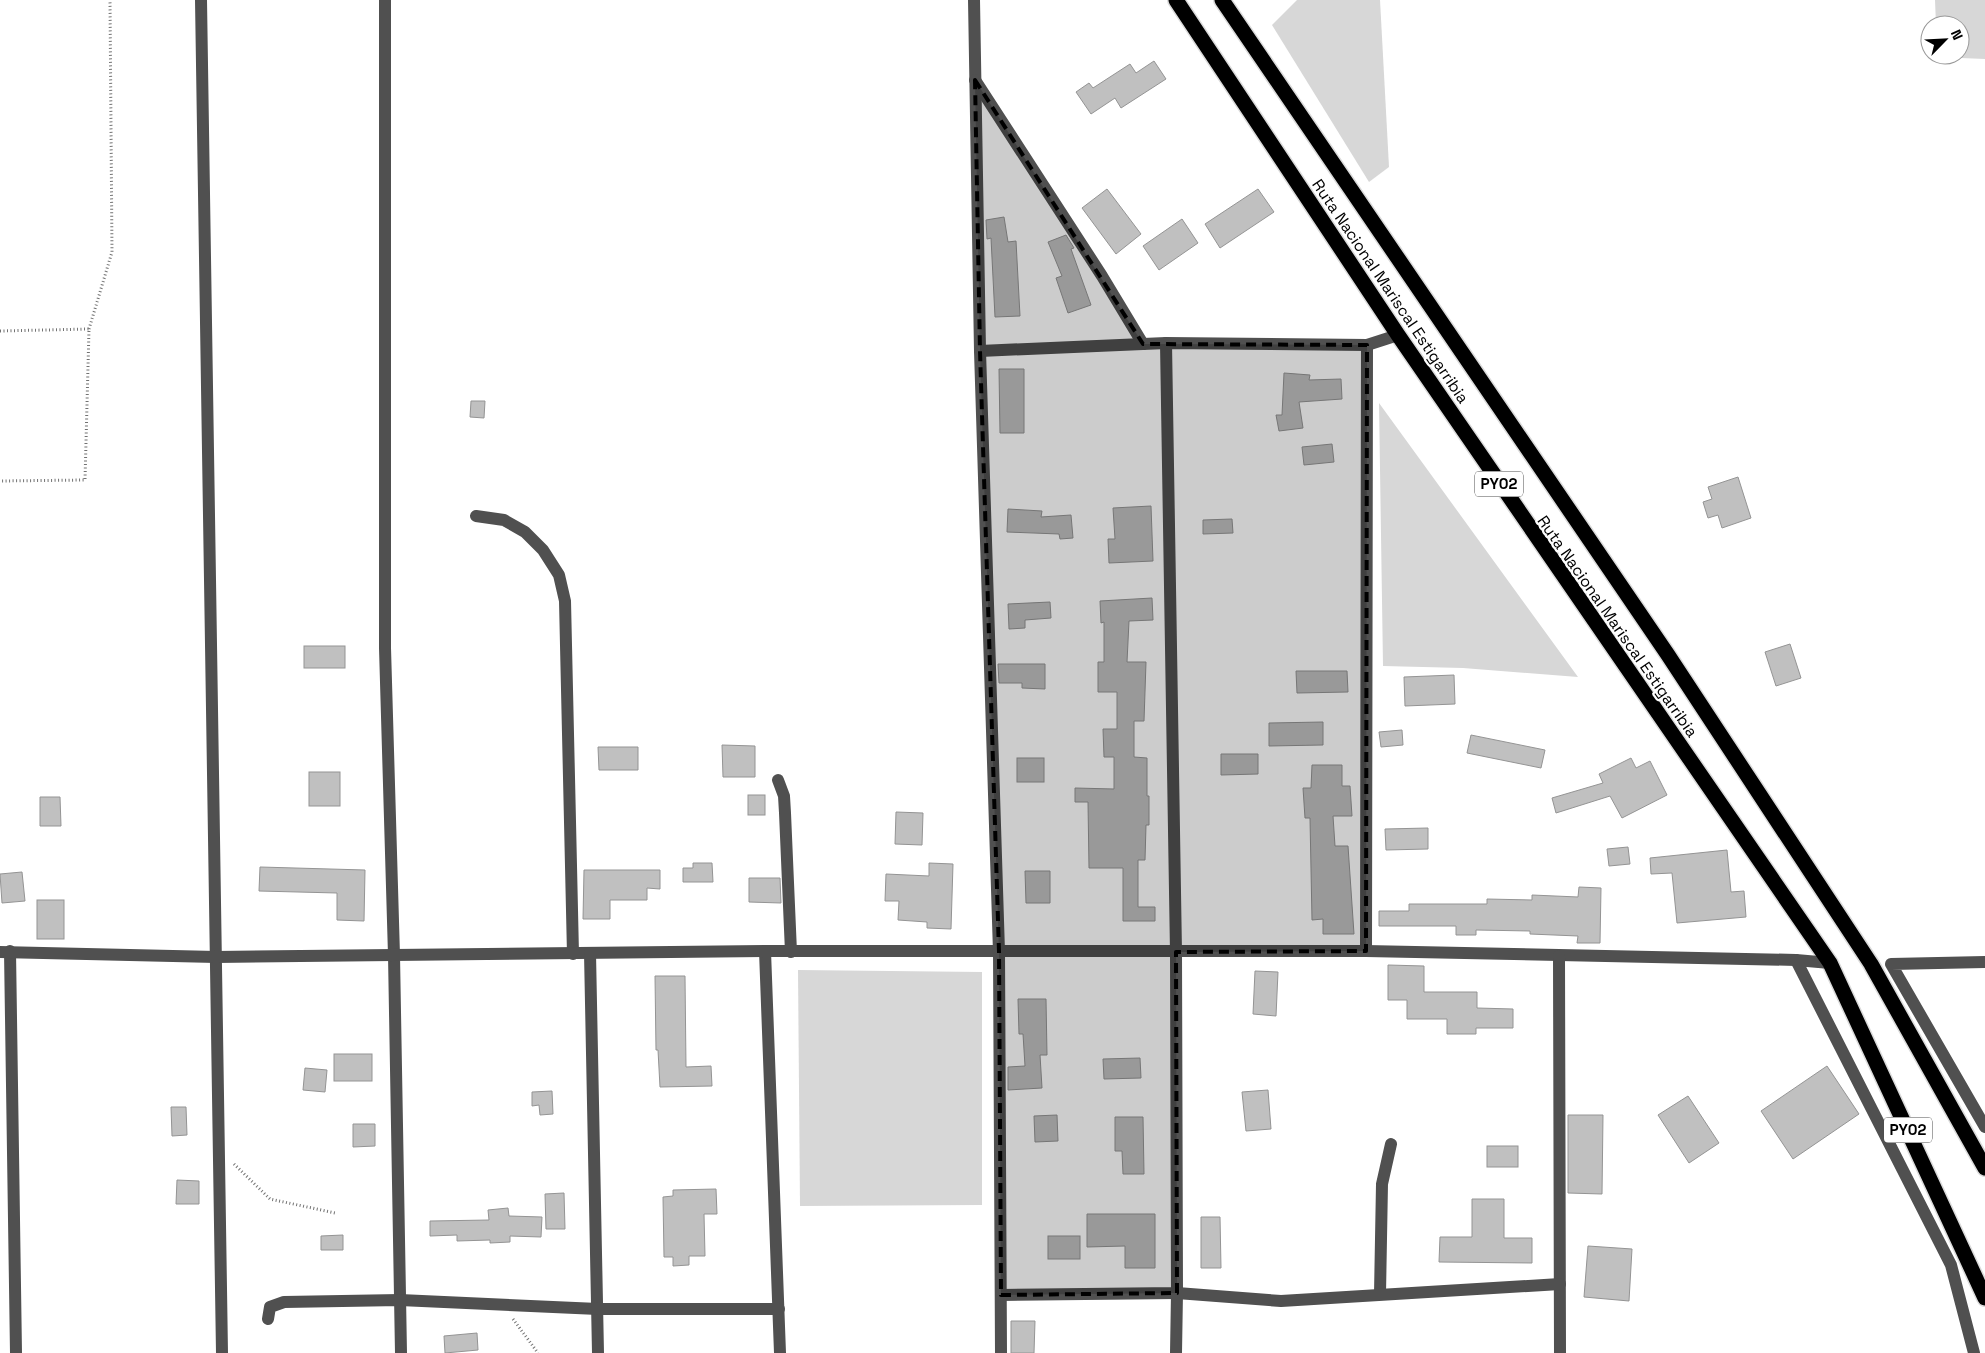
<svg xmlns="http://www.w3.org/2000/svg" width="1985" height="1353" font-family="'Space Grotesk',sans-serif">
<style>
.green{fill:#d7d7d7}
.building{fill:#c0c0c0;stroke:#949494}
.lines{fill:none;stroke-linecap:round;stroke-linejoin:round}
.highway-casing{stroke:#dbdbdb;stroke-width:18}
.path{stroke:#727272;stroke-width:3;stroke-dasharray:1 2.5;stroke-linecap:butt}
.minor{stroke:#505050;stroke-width:12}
.highway{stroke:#000;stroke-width:15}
.marked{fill:#000;fill-opacity:0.2;stroke:#000;stroke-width:4;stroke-dasharray:10 6;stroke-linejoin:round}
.labels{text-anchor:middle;stroke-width:4.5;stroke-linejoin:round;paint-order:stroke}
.shield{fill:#fff;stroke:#4c4c4c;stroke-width:1}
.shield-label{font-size:15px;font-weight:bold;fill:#000}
.street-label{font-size:16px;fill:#000;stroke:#fff}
</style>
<rect width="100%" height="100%" fill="#fff"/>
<!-- green -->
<g class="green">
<path d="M1297,0H1380L1389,167L1369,182L1272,25Z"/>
<path d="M1935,0H1985V59L1937,57L1936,55H1960V25H1936Z"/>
<path d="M1379,403L1578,677L1463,668L1383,666Z"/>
<path d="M798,970L982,972V1205L800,1206Z"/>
</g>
<!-- building -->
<g class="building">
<path d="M1154,61L1166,79L1121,108L1115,98L1091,114L1076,92L1089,83L1093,88L1130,64L1136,73Z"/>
<path d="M1107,189L1141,234L1116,254L1082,208Z"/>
<path d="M1258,189L1274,212L1220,248L1205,224Z"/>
<path d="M1004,217L1008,242L1016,241L1020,316L995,317L991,238L987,239L986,220Z"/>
<path d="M1182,219L1198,243L1159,270L1143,246Z"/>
<path d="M1066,235L1074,248L1071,249L1091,305L1068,313L1056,278L1062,276L1048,242Z"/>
<path d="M999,369H1024V433H1000Z"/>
<path d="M1284,373L1310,375L1309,380L1341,379L1342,399L1299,402L1303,428L1279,431L1276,415H1282Z"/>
<path d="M471,401H485L484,418L470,417Z"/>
<path d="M1332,444L1334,462L1304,465L1302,447Z"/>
<path d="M1738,477L1751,518L1722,528L1718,515L1708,518L1703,502L1712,499L1708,487Z"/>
<path d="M1151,506L1153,561L1109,563L1108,539H1115L1113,508Z"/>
<path d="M1008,509L1042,511L1041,517L1071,515L1073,538L1060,539L1059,534L1007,532Z"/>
<path d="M1232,519L1233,533L1203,534V520Z"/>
<path d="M1152,598L1153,620L1129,621L1127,662H1146L1144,721H1134V757L1147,758V796H1149V825H1146L1145,860H1138V907H1155V921H1123V868H1089L1088,802H1075V788L1114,789V757H1104L1103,729H1117V692H1098V662H1104V622L1101,623L1100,601Z"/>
<path d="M1050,602L1051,618L1025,620V628L1009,629L1008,604Z"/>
<path d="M1790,644L1801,678L1776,686L1765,652Z"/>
<rect x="304" y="646" width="41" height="22"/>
<path d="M998,664H1045V689L1022,688V683H999Z"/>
<path d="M1296,671H1347L1348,692L1297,693Z"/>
<path d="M1454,675L1455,704L1405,706L1404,677Z"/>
<path d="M1323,722V745L1269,746V723Z"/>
<path d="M1402,730L1403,745L1381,747L1379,732Z"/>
<path d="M1471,735L1545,750L1541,768L1467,753Z"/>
<path d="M722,745L755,746V777H723Z"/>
<path d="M598,747H638V770H599Z"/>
<path d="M1221,754H1258V774L1221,775Z"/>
<rect x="1017" y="758" width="27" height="24"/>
<path d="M1631,758L1636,768L1650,761L1667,795L1622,818L1610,796L1556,813L1552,798L1603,783L1599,774Z"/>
<path d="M1312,765H1342V786H1350L1352,816H1333L1335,846H1348L1354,934H1323V919L1312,920L1310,818H1305L1303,788H1311Z"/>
<rect x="309" y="772" width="31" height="34"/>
<rect x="748" y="795" width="17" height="20"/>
<path d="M40,797H60L61,826H40Z"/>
<path d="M896,812L923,813L922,845L895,844Z"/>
<path d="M1428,828V849L1386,850L1385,829Z"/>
<path d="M1628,847L1630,864L1609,866L1607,849Z"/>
<path d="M1727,850L1731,892L1744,891L1746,917L1677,923L1672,873L1651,874L1650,858Z"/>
<path d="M693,863H712L713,882H683V868H693Z"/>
<path d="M929,863L953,864L951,929L927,928V922L898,920L899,901H885L886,874L929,876Z"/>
<path d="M260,867L365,870L364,921L337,920V893L259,891Z"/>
<path d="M584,870H660V889L647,888V900H610V919H583Z"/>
<path d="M1025,871H1050V903H1026Z"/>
<path d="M22,872L25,901L2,903L0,874Z"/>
<path d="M749,878H780L781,903L749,902Z"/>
<path d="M1579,887L1601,888L1600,943H1577L1578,936L1530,934V931L1476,930V935H1456V926H1379V911H1409V904H1487V899L1532,900V895L1578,897Z"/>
<rect x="37" y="900" width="27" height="39"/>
<path d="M1388,965L1424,966V992H1477V1008L1513,1009V1028H1476V1034H1447V1019H1407V1000H1388Z"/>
<path d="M1255,971L1278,972L1276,1016L1253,1014Z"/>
<path d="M655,976H685L686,1067L711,1066L712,1086L660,1087L658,1050H656Z"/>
<path d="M1018,999H1046L1047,1055H1040L1042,1088L1008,1090V1067L1025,1066L1023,1034H1019Z"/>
<rect x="334" y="1054" width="38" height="27"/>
<path d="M1140,1058L1141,1078L1104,1079L1103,1059Z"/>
<path d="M1827,1066L1859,1114L1793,1159L1761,1111Z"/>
<path d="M305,1068L327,1070L325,1092L303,1090Z"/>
<path d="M1268,1090L1271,1129L1246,1131L1242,1092Z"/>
<path d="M552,1091L553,1114L540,1115L539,1105L532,1106V1092Z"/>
<path d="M1688,1096L1719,1143L1689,1163L1658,1115Z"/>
<path d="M171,1107H186L187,1135L172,1136Z"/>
<path d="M1057,1115L1058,1141L1035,1142L1034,1116Z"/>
<path d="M1568,1115H1603L1602,1194L1568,1193Z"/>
<path d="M1115,1117H1143L1144,1174H1123L1122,1151H1115Z"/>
<path d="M353,1124H375V1146L353,1147Z"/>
<rect x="1487" y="1146" width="31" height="21"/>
<path d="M177,1180L199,1181V1204H176Z"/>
<path d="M716,1189L717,1214H704L705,1256H689V1265L673,1266V1257H664L663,1197L673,1196V1190Z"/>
<path d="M564,1193L565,1229H546L545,1194Z"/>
<path d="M1472,1199H1504V1238H1532V1263L1439,1262L1440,1237H1472Z"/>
<path d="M508,1208L509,1216L542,1217L541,1237L510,1236V1242L490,1243V1240L457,1241V1235L430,1236V1221L489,1220L488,1210Z"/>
<path d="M1087,1214H1155V1268H1125V1246L1087,1247Z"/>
<path d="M1201,1217H1220L1221,1268H1201Z"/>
<path d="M343,1235V1250H321V1236Z"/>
<rect x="1048" y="1236" width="32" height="23"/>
<path d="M1588,1246L1632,1249L1629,1301L1584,1297Z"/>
<path d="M1011,1321H1035L1034,1353H1011Z"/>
<path d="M477,1333L478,1350L445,1353L444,1336Z"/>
</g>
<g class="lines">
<!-- highway casing -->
<g class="highway-casing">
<g id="highway">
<path d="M1176,0L1398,335L1830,963L1985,1298"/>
<path d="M1222,0L1668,655L1871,964L1985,1168"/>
</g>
</g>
<!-- path -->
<g class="path">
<path d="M89,329L112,252L110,0"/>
<path d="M0,331L89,329L85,480L0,481"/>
<path d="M234,1164L270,1199L335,1213"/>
<path d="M513,1319L538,1353"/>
</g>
<!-- minor -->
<g class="minor">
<path d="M201,0L222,1353"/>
<path d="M385,0V648L394,955L401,1353"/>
<path d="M974,0L980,351"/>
<path d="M975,80L1102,276L1143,344"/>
<path d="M476,516L504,520L525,532L543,550L559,575L565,601L573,954"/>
<path d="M778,780L784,796L785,813L791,952"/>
<path d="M10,951L16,1353"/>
<path d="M765,951L780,1353"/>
<path d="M1366,951L1367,345"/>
<path d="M0,952L216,957L765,951H1366L1796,960L1830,963"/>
<path d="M590,953L598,1353"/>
<path d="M1559,956L1560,1353"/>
<path d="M1796,960L1951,1265L1974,1353"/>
<path d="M1985,962L1891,964L1985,1127"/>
<path d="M1380,1294L1382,1184L1391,1144"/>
<path d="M1001,1295L1177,1293L1176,952L1166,343"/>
<path d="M268,1319L270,1307L284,1302L400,1300L598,1309H779"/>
<path d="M1001,1353L999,952L980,351L1166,343L1367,345L1398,335"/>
<path d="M1176,1353L1177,1293L1281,1301L1560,1284"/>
</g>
<!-- highway -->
<use href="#highway" class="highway"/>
</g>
<!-- marked area -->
<path class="marked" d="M975,80L1143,344L1367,345L1366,951L1176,952L1177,1293L1001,1295L999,952L980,351Z"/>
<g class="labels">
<!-- shield labels -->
<g class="shield">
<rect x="1475" y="471.5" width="48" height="25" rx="4"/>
<rect x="1884" y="1117.5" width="48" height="25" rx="4"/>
</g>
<g class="shield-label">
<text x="1499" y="489">PY02</text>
<text x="1908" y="1135">PY02</text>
</g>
<!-- street labels -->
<g class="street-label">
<text transform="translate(1391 291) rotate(56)" y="6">Ruta Nacional Mariscal Estigarribia</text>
<text transform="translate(1618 626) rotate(55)" y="6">Ruta Nacional Mariscal Estigarribia</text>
</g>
</g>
<!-- north arrow -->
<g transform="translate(1945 40) rotate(66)"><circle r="24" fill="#ffffff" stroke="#999999"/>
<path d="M0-4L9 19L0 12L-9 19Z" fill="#000000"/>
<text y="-8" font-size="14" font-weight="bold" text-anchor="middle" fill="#000000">N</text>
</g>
</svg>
